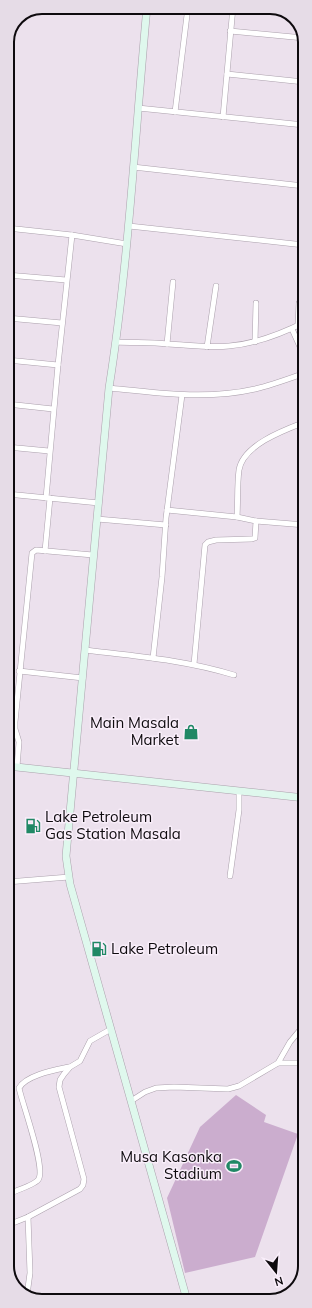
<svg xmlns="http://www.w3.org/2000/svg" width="312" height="1308" font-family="Mulish,sans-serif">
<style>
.pitch{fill:#cbadce}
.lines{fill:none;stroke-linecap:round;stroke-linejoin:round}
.street-casing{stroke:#aba0ac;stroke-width:6}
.secondary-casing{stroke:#aba0ac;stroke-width:8}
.street{stroke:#fff;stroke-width:5}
.secondary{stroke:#dff8ed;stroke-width:7}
.labels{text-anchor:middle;stroke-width:3;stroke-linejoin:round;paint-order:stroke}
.poi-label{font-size:15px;fill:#0e0a0e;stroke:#f9eefa;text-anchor:end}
.rim{fill:none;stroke:#0e0a0e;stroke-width:2}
</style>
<rect width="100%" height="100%" fill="#ece1ed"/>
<!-- pitch -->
<path class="pitch" d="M236,1095L266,1115L264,1122L298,1134L255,1257L185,1273L167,1198L200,1127Z"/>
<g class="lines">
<!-- street casing -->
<g class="street-casing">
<g id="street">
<path d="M230,31L304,38"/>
<path d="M227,74L304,82"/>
<path d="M138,108L304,125"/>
<path d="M175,112L188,7"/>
<path d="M223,117L233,7"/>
<path d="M133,167L304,186"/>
<path d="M129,226L304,245"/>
<path d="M7,228L72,235L127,244"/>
<path d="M7,275L66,280"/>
<path d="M7,318L62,323"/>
<path d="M298,326L299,303"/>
<path d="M292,329L305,358"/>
<path d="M116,342C134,343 151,342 168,344C189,345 209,348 229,346C255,344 281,334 305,322"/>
<path d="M255,342L256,303"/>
<path d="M167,344L173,282"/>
<path d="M207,347L216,286"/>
<path d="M7,360L58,365"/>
<path d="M109,388C158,393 207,400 255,389C272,385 288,379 305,373"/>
<path d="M7,404L53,409"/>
<path d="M7,447L49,451"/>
<path d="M7,494L99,503"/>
<path d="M46,498L58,365L72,235"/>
<path d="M167,510L237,517L256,521L255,538L252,539L216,540L208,542L205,545L194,664"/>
<path d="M237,517C238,501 237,485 239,470C243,445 284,430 305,422"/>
<path d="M97,519L166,525"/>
<path d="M256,521L305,525"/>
<path d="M45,551L50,498"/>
<path d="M85,650C135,656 186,660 234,675"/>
<path d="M153,658L162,577L166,518L182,395"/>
<path d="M19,671L83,678"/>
<path d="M17,767L19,742L15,729V722L32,553L36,550L93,555"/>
<path d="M304,798L305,771"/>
<path d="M230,876L239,810V792"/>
<path d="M7,882L69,877"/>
<path d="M278,1063L290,1042L305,1024"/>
<path d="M131,1101L145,1092L156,1088L174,1087L228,1089L239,1086L278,1063H305"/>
<path d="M8,1194C15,1191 34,1185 38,1180C47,1170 22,1103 19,1088C26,1075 55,1070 69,1067"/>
<path d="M8,1225L28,1217L80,1189L83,1185L84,1179L59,1087L60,1080L64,1074L70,1067L80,1061L90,1041L111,1029"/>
<path d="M27,1295L30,1273L28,1217"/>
</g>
</g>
<!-- secondary casing -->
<g class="secondary-casing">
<g id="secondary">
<path d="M147,7C135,134 129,261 109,388L66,856L70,884L187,1300"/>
<path d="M7,766L305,798"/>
</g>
</g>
<!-- street -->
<use href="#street" class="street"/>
<!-- secondary -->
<use href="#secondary" class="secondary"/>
</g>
<!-- icons -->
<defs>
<g id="shop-bare" transform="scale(1.2)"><path d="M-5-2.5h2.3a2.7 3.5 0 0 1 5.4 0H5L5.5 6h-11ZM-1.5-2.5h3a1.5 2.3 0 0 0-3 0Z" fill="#208865" stroke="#f9eefa" stroke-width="2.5" paint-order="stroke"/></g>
<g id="fuel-bare" transform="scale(1.2)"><path d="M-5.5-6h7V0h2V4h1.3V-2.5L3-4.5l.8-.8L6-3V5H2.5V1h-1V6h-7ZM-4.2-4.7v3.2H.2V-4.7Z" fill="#208865" stroke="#f9eefa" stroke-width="2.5" paint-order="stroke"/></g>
<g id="stadium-bare" transform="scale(1.2)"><path d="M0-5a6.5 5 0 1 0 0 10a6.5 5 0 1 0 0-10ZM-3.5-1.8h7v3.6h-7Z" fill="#208865" stroke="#f9eefa" stroke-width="2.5" paint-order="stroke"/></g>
</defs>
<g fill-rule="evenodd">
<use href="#shop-bare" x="191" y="732"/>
<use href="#fuel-bare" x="33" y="826"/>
<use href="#fuel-bare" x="99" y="949"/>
<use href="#stadium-bare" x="234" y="1166"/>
</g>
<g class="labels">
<!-- poi labels -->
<g class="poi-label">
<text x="179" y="728">Main Masala<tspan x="179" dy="17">Market</tspan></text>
<text x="45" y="822" text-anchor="start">Lake Petroleum<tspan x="45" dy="17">Gas Station Masala</tspan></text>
<text x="111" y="954" text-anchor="start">Lake Petroleum</text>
<text x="222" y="1162">Musa Kasonka<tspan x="222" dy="17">Stadium</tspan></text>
</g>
</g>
<!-- crop -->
<path d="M0 0H312V1308H0ZM42 14H270A28 28 0 0 1 298 42V1266A28 28 0 0 1 270 1294H42A28 28 0 0 1 14 1266V42A28 28 0 0 1 42 14Z" fill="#e6dce7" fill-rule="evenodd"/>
<path class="rim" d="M42 14H270A28 28 0 0 1 298 42V1266A28 28 0 0 1 270 1294H42A28 28 0 0 1 14 1266V42A28 28 0 0 1 42 14Z"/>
<!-- north arrow -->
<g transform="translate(276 1272) rotate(163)" stroke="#f9eefa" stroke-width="3" paint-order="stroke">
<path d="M0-3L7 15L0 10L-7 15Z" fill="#0e0a0e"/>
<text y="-6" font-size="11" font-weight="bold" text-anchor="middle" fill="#0e0a0e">N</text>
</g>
</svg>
